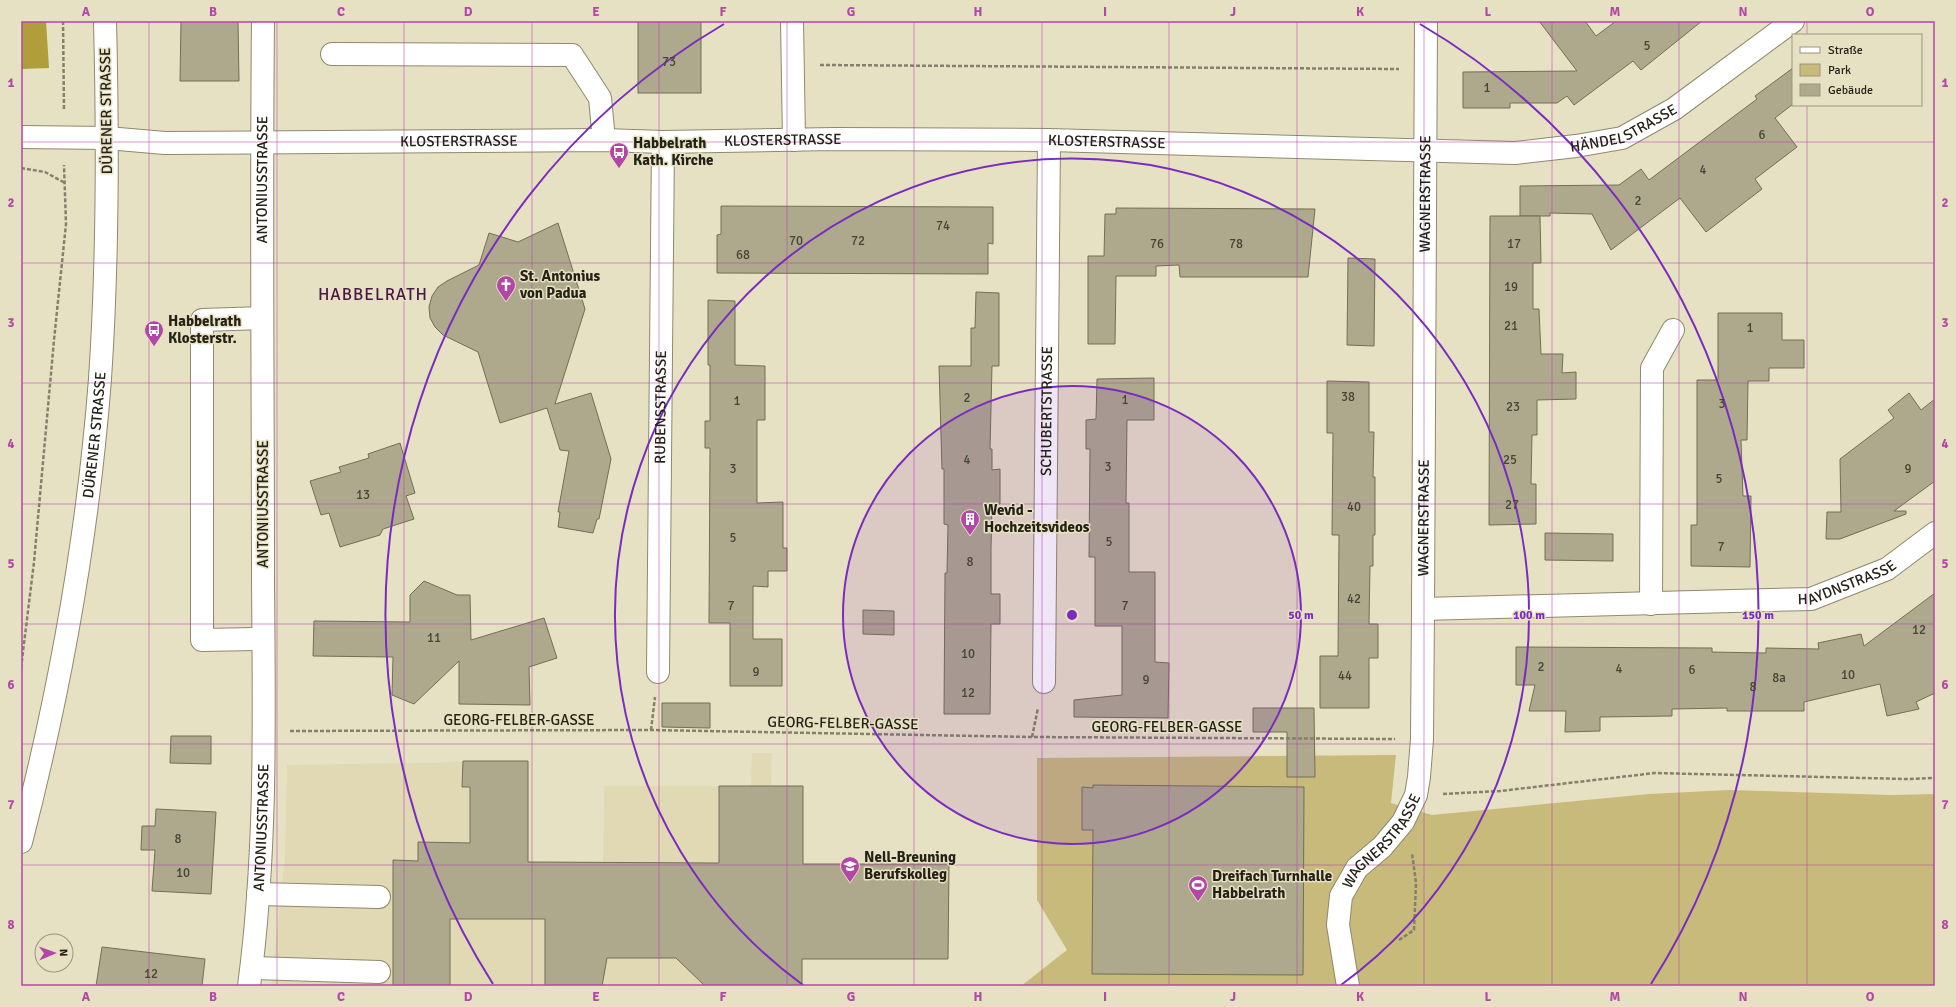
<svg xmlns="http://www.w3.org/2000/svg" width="1956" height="1007" font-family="Signika,sans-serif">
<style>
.built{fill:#e0d9b4}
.green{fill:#c7ba7a}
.forest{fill:#b09e3b}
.building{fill:#aea98d;stroke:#736e54}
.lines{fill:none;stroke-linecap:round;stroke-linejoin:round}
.minor-casing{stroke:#8e896e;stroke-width:24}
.major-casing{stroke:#8e896e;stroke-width:24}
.path{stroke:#84806c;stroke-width:2.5;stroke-dasharray:4 2;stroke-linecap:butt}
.minor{stroke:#fff;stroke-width:22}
.major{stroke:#fff;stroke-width:22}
.grid{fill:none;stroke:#b347a7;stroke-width:1;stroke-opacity:0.55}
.ring{fill:none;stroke:#7b2cbf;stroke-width:2}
.labels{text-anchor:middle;stroke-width:3;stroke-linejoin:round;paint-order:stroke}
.number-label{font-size:13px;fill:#464434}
.street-label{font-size:15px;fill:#242217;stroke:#e7e1c4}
.poi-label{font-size:15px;font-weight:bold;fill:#242217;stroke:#e7e1c4;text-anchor:start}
.quarter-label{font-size:17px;letter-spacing:1px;fill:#4a1645;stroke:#e7e1c4}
.centre{fill:#7b2cbf;stroke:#e7e1c4;stroke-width:2}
.ring-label{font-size:12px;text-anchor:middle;font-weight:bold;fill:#7b2cbf;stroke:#e7e1c4;stroke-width:3;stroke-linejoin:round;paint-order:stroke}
.neatline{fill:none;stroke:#b347a7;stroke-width:1.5}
.grid-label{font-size:13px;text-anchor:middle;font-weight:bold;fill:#b347a7}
</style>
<rect width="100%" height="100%" fill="#e7e1c4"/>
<!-- built -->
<path class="built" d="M752,753H772L771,786H803V864H949L948,959H802V986H271L285,857L287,765L528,761V900L561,901L562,862H603L604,786H751Z"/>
<!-- green -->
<path class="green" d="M1396,755L1391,803L1432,815L1649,794L1729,790L1891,795L1935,794V986H1021L1067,950L1037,900V758Z"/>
<!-- forest -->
<path class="forest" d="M21,21H46L49,68L21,69Z"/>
<!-- building -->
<g class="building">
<path d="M181,21H238L239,81H180Z"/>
<rect x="638" y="21" width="63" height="72"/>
<path d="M1539,21H1585L1596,36L1616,21H1702L1641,70L1633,61L1574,105L1567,96L1557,103H1510V108H1463V72L1577,71Z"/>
<path d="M1793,68V104L1775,118L1797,147L1755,179L1762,189L1706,232L1680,198L1611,250L1592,214L1550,213V216H1520V186L1619,185L1641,169L1649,180L1757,99L1755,96Z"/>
<path d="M721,206L993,207V244L988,243V274L717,273V235L721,234Z"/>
<path d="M1116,208L1315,209L1308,277H1180L1179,265L1156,266V276H1116L1115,344H1088V256H1104L1105,214H1116Z"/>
<path d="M1490,216H1540L1541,263H1533V309H1539L1541,354H1563L1562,373L1576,372V399L1537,400V435H1532L1531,484H1536V524L1489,525Z"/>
<path d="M558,223L585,309L555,404L591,393L611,459L599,519H597L593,533L558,527L560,512H558L569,451L560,450L547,408L500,423L478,352L443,335L435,327L430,318L429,307L432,296L438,287L447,281L479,265L489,233L518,242Z"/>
<path d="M1348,258L1375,259L1374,346L1347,345Z"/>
<path d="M976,292L999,293V366H992L990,449H992V470L1000,469V504H992L991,548V594H1000V624H991L990,714H944L945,573H947L948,525L944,524V469H942L939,366H971V328H975Z"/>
<path d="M708,300L735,301V365L765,366V420H757V503L783,502V548H787V571H768V587L753,586V639H782V686H730V623H709L710,448H705V421H710V365H708Z"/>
<path d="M1718,313H1782V340H1804V368H1769V381H1748L1747,440H1741L1743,496H1751L1750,567L1691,566V525H1697V380H1718Z"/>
<path d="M1154,378V420H1127L1126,503H1129V572H1155V662L1169,663L1168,718L1074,717V700L1122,695V626H1095V557H1089L1090,449H1086V420L1096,419L1097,379Z"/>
<path d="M1327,381L1369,382V432H1374L1373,477H1375V535H1373V566H1370L1369,624H1378V658H1369V708H1320V656H1338L1339,535H1332L1333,433H1327Z"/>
<path d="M1909,393L1921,410L1935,399V481L1894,511H1906V514L1840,539H1826L1827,512H1841L1840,459L1894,418L1888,410Z"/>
<path d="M400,443L415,493L406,496L414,519L383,529L380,535L340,547L329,513L321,515L310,481L341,472L339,467L369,458L368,454Z"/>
<path d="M1545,533L1613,534V561L1545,560Z"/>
<path d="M424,581L457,595H470L471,640L544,618L557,658L529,667L530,705L459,704V661L414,704L392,695L393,657L313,656L314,621L410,622V595Z"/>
<path d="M1935,593V693L1916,702L1919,709L1887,716L1880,684L1804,702V711H1727V708L1672,709V716L1600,717V731L1565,732L1566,711H1529L1535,685H1516V647L1712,648V652L1766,653V648L1819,649L1818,643L1861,634L1864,646Z"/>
<path d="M863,610L894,611V635L863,634Z"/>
<path d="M662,703H710V728L662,727Z"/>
<path d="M1253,708H1314L1315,777H1287V732H1253Z"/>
<path d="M171,736H211V764L170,763Z"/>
<path d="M463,761H528V862L719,863V786H803V864H949L948,959H802V986H705L676,958H607L602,986H545V919H450V986H393V860L418,861V842L470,843V787H462Z"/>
<path d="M1093,785L1304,787L1303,975L1092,974L1093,830H1082V787L1093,788Z"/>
<path d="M156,809L216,812L211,894L152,891L155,850H141L142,826H155Z"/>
<path d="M102,947L205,959L202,986H96Z"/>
</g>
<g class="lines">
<!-- minor casing -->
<g class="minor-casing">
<g id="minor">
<path d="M792,21L794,140"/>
<path d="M332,54L572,55L600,98L604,140"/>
<path id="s1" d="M21,137L107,138L165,143L604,140L663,142L834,139L1049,140L1515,153L1576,146L1622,138L1674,109L1793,21"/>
<path d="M262,318L202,320V640L263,639"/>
<path d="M1651,604L1652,368L1673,330"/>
<path id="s2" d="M1423,609L1811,599L1887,569L1935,533"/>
<path id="s3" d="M658,672L663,142"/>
<path id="s4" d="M1044,682L1049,140"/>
<path d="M258,894L379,897"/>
<path d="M252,968L379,972"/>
<path id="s5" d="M249,986C267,851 264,715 263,579C263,393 261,207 263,21"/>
<path id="s6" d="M1348,986L1338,925L1341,896L1357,868L1382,847L1403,822L1416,795L1419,777L1422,739L1423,609L1426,21"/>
</g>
</g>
<!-- major casing -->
<g class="major-casing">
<g id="major">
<path id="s7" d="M21,842C60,691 88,535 100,379C108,260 108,140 105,21"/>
</g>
</g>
<!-- path -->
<g class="path">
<path d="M63,21L64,110"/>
<path d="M820,65L1399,69"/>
<path d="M21,168L45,172L65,183"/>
<path d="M21,668L34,562L54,340L66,224L64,165"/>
<path d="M651,730L655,697"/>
<path d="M290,731L651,730L1032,737L1395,739"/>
<path d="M1032,737L1038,708"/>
<path d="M1443,794L1500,791L1655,773L1907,779L1935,778"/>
<path d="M1399,940L1414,930L1416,883L1412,853"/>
</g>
<!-- minor -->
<use href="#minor" class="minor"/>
<!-- major -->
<use href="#major" class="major"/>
</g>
<!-- grid -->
<path class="grid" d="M149,21V986M277,21V986M404,21V986M532,21V986M659,21V986M787,21V986M914,21V986M1042,21V986M1169,21V986M1297,21V986M1424,21V986M1552,21V986M1679,21V986M1807,21V35M1807,105V986M21,142H1935M21,263H1935M21,383H1935M21,504H1935M21,624H1935M21,744H1935M21,865H1935"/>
<!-- distance rings -->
<circle cx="1072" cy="615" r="229" fill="#7b2cbf" fill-opacity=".12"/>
<g class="ring">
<circle cx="1072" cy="615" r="229"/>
<path d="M803 985A457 457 0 1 1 1341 985"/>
<path d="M493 984A686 686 0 0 1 724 24M1420 24A686 686 0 0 1 1651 984"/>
</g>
<!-- icons -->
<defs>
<g id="bus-pin" transform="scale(1)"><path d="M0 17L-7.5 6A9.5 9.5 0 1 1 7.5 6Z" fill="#b347a7" stroke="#e7e1c4"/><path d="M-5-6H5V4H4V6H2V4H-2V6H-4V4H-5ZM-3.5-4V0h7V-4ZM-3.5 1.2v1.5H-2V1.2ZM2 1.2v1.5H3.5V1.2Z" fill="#fff"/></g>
<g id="church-pin" transform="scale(1)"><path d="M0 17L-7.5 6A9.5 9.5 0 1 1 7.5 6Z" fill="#b347a7" stroke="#e7e1c4"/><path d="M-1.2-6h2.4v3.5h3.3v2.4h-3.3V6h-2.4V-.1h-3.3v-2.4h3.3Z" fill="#fff"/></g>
<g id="building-pin" transform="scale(1)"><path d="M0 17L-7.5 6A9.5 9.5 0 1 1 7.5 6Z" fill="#b347a7" stroke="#e7e1c4"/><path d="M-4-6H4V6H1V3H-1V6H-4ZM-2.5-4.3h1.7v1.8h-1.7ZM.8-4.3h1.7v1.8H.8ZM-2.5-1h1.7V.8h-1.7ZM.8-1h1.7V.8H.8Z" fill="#fff"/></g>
<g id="school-pin" transform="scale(1)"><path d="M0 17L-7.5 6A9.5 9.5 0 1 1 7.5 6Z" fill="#b347a7" stroke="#e7e1c4"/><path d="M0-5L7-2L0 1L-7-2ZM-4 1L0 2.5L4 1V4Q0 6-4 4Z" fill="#fff"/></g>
<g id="stadium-pin" transform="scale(1)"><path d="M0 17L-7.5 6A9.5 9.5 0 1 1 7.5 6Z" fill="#b347a7" stroke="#e7e1c4"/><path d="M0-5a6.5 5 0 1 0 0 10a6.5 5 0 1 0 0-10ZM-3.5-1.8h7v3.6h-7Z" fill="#fff"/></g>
</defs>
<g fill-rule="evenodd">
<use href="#bus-pin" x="619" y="152"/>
<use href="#church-pin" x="506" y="285"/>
<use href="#bus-pin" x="154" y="330"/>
<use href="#building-pin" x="970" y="519"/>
<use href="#school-pin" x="850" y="866"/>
<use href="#stadium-pin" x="1198" y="885"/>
</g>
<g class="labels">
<!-- number labels -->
<g class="number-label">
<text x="1647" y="50">5</text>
<text x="669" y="66">73</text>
<text x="1487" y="92">1</text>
<text x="1762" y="139">6</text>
<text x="1703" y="174">4</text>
<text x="1638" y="205">2</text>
<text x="943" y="230">74</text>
<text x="796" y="245">70</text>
<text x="858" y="245">72</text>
<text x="1157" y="248">76</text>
<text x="1236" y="248">78</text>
<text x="1514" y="248">17</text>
<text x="743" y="259">68</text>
<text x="1511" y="291">19</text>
<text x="1511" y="330">21</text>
<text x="1750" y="332">1</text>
<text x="1348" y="401">38</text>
<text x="967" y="402">2</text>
<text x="1125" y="404">1</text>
<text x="737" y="405">1</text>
<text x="1722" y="408">3</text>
<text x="1513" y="411">23</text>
<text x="967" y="464">4</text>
<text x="1510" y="464">25</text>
<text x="1108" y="471">3</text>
<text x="733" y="473">3</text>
<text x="1908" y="473">9</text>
<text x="1719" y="483">5</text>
<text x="363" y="499">13</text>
<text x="1512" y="509">27</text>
<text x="1354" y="511">40</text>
<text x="733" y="542">5</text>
<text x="1109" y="546">5</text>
<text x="1721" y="551">7</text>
<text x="970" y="566">8</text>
<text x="1354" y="603">42</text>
<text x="731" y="610">7</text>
<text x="1125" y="610">7</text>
<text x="1919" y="634">12</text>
<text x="434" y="642">11</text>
<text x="968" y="658">10</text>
<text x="1541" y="671">2</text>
<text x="1619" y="673">4</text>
<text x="1692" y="674">6</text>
<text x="756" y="676">9</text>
<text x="1848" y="679">10</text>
<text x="1345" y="680">44</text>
<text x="1779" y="682">8a</text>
<text x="1146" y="684">9</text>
<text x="1753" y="691">8</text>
<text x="968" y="697">12</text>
<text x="178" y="843">8</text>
<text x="183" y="877">10</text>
<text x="151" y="978">12</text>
</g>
<!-- street labels -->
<g class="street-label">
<text transform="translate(106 111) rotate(-91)" y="5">DÜRENER STRASSE</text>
<text dy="5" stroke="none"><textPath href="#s1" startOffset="1607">HÄNDELSTRASSE</textPath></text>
<text dy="5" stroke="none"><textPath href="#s1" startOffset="762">KLOSTERSTRASSE</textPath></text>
<text dy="5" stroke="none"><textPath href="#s1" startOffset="438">KLOSTERSTRASSE</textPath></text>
<text dy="5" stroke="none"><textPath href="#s1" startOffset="1086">KLOSTERSTRASSE</textPath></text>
<text dy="5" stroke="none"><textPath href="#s5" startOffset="807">ANTONIUSSTRASSE</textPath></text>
<text dy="5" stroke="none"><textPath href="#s6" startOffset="820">WAGNERSTRASSE</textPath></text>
<text dy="5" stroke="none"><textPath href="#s3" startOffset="265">RUBENSSTRASSE</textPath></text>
<text dy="5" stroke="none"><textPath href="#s4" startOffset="271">SCHUBERTSTRASSE</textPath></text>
<text dy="5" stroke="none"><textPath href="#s7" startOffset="414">DÜRENER STRASSE</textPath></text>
<text transform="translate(263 504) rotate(-90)" y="5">ANTONIUSSTRASSE</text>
<text dy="5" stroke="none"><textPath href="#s6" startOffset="496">WAGNERSTRASSE</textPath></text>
<text dy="5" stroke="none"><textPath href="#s2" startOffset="427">HAYDNSTRASSE</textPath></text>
<text x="519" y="725">GEORG-FELBER-GASSE</text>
<text transform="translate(843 723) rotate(1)" y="5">GEORG-FELBER-GASSE</text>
<text x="1167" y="732">GEORG-FELBER-GASSE</text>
<text dy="5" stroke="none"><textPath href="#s5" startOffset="159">ANTONIUSSTRASSE</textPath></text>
<text dy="5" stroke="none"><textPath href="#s6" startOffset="160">WAGNERSTRASSE</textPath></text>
</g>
<!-- poi labels -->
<g class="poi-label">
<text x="633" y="148">Habbelrath<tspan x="633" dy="17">Kath. Kirche</tspan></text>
<text x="520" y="281">St. Antonius<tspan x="520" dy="17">von Padua</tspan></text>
<text x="168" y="326">Habbelrath<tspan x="168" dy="17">Klosterstr.</tspan></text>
<text x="984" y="515">Wevid -<tspan x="984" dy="17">Hochzeitsvideos</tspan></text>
<text x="864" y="862">Nell-Breuning<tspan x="864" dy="17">Berufskolleg</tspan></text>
<text x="1212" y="881">Dreifach Turnhalle<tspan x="1212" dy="17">Habbelrath</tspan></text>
</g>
<!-- quarter labels -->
<g class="quarter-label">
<text x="373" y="300">HABBELRATH</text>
</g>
</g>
<circle cx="1072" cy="615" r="6" class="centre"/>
<g class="ring-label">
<text x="1301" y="619">50 m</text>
<text x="1529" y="619">100 m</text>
<text x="1758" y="619">150 m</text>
</g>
<!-- border -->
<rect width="1956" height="1007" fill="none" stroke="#e7e1c4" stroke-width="44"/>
<!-- legend -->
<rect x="1792" y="34" width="130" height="72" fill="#e7e1c4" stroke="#99957f"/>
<rect x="1800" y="47" width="20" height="6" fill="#ffffff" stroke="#99957f"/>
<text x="1828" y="54" font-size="12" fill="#242217">Straße</text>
<rect x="1800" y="64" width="20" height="12" fill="#c7ba7a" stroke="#99957f"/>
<text x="1828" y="74" font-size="12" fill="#242217">Park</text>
<rect x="1800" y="84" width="20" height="12" fill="#aea98d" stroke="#99957f"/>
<text x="1828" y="94" font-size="12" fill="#242217">Gebäude</text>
<!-- north arrow -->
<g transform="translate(54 953) rotate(88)"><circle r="19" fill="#e7e1c4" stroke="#99957f"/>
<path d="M0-3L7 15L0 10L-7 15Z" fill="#b347a7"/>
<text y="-6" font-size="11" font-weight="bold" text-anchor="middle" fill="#242217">N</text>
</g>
<rect x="22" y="22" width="1912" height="963" class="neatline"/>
<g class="grid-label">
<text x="86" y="16">A</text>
<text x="213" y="16">B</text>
<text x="341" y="16">C</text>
<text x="468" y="16">D</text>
<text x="596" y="16">E</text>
<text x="723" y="16">F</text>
<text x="851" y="16">G</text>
<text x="978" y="16">H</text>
<text x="1105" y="16">I</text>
<text x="1233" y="16">J</text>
<text x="1360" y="16">K</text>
<text x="1488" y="16">L</text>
<text x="1615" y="16">M</text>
<text x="1743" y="16">N</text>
<text x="1870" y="16">O</text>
<text x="11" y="87">1</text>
<text x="1945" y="87">1</text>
<text x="11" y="207">2</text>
<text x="1945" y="207">2</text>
<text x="11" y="327">3</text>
<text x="1945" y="327">3</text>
<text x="11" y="448">4</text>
<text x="1945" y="448">4</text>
<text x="11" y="568">5</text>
<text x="1945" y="568">5</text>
<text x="11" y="689">6</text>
<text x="1945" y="689">6</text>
<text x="11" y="809">7</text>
<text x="1945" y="809">7</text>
<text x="11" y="929">8</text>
<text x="1945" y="929">8</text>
<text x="86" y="1001">A</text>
<text x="213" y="1001">B</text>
<text x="341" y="1001">C</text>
<text x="468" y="1001">D</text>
<text x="596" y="1001">E</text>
<text x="723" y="1001">F</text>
<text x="851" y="1001">G</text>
<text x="978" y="1001">H</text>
<text x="1105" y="1001">I</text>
<text x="1233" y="1001">J</text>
<text x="1360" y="1001">K</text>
<text x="1488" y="1001">L</text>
<text x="1615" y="1001">M</text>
<text x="1743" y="1001">N</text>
<text x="1870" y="1001">O</text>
</g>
</svg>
